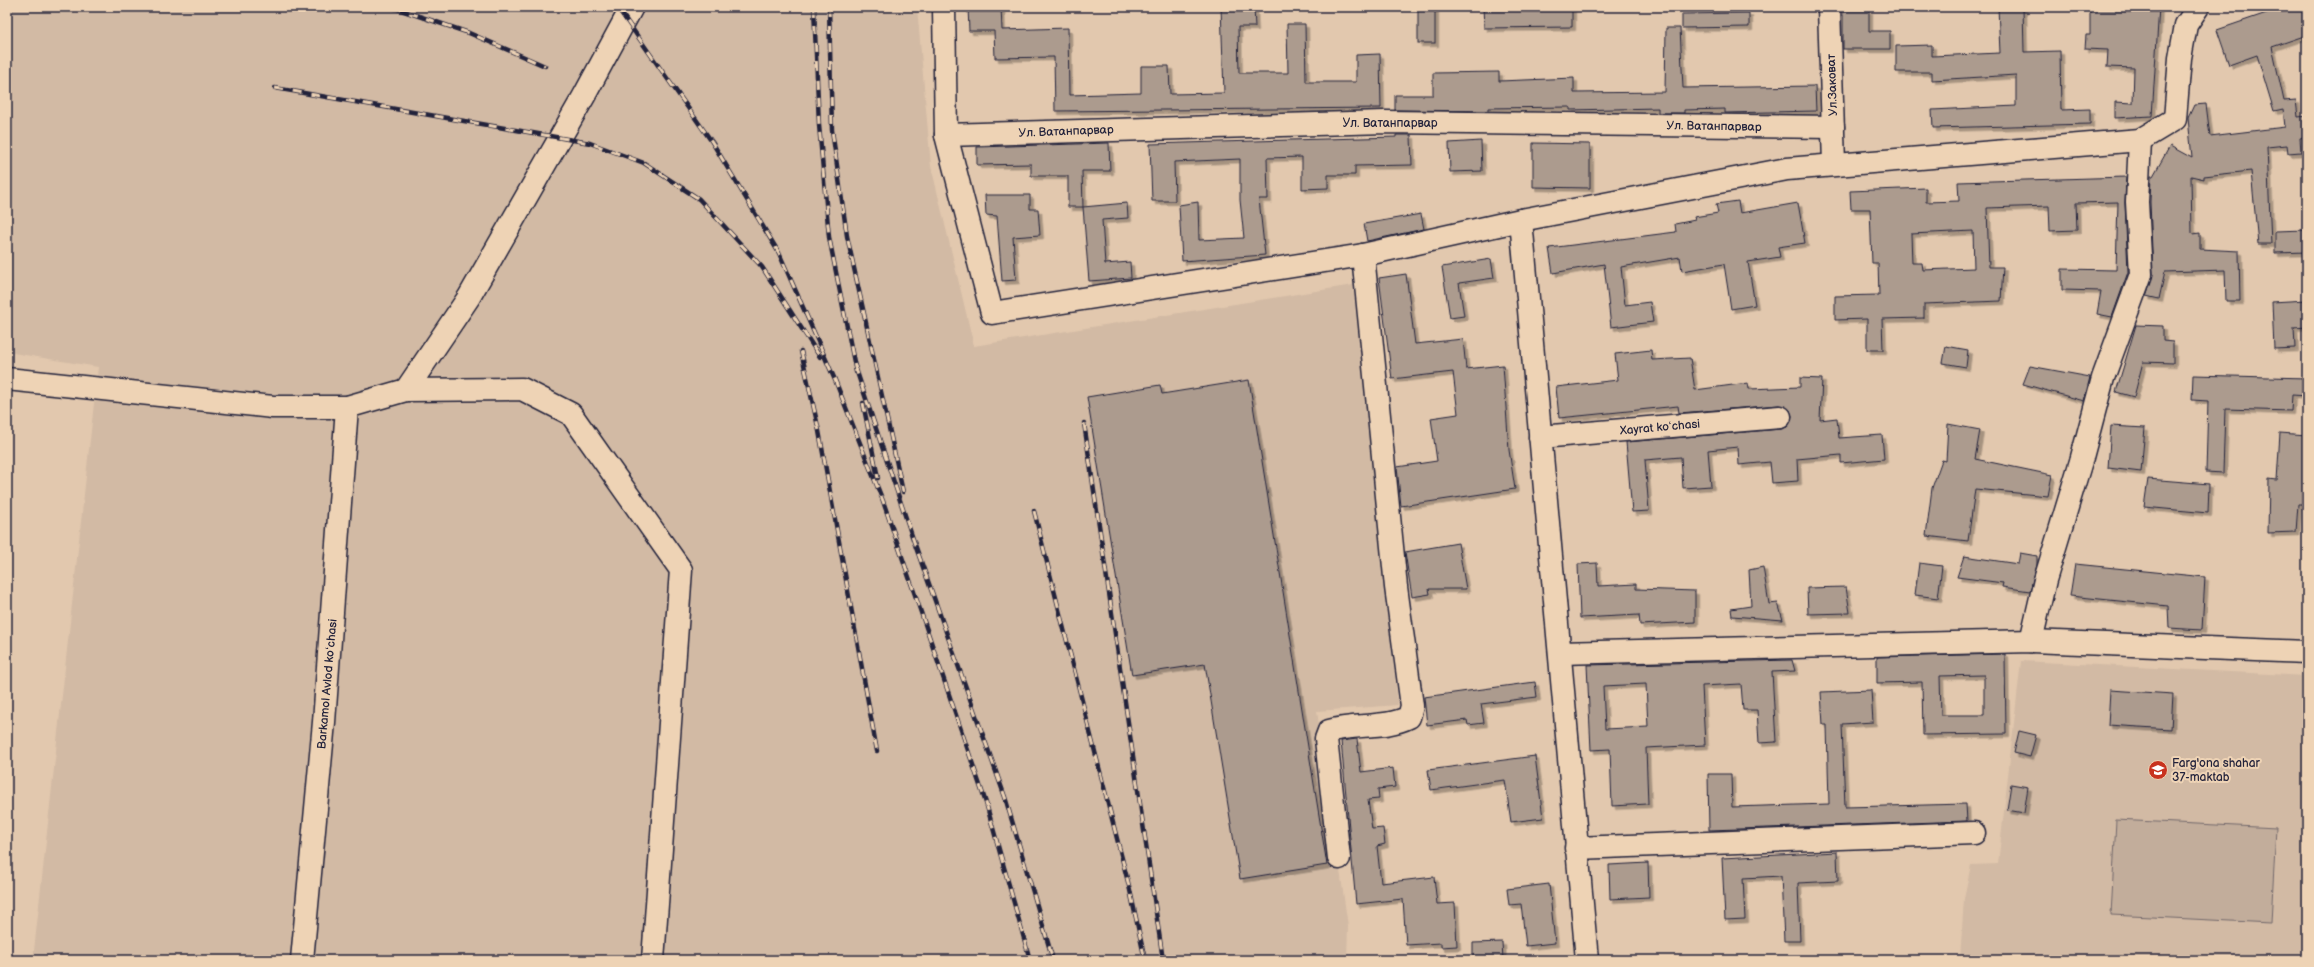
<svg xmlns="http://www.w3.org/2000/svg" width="2314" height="967" font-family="'Balsamiq Sans',sans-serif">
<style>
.built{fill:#d2baa4}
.green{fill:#c2ad9b;stroke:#72686b}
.building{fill:#ac9b8e;stroke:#22223b;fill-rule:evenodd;filter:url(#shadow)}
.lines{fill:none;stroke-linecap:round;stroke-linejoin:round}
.minor-casing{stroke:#22223b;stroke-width:25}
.minor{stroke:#eed3b5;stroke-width:22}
.rail-casing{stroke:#22223b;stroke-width:4.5}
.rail{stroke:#eed3b5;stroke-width:3;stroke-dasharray:9;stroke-linecap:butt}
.labels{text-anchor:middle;stroke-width:4;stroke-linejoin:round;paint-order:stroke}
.street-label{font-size:12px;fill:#22223b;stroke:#eed3b5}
.poi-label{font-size:12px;fill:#22223b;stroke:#eed3b5;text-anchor:start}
</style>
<defs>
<filter id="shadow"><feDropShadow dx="3.5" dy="3.5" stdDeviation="0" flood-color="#0004"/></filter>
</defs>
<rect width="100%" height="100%" fill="#e2c8ae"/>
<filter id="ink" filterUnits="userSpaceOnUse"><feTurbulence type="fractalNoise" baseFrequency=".025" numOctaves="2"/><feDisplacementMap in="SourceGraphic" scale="8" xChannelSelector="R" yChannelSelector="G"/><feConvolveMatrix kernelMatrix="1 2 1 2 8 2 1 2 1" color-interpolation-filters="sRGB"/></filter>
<g filter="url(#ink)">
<!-- built -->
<g class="built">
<path d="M7,7H917L931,166L974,346L1353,285L1398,705L1317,711L1348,926L1347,960H33L98,367L7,352Z"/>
<path d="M2021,661L2307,676V960H1960L1964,898L1971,865L1998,864Z"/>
</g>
<!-- green -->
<path class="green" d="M2116,820L2276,828L2271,923L2111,915Z"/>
<!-- building -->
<g class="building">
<path d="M968,7H1001L1002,30L1068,28L1069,95L1141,93V66H1169L1170,94L1224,93L1221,7H1254L1255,27H1238L1239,73H1288L1287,24H1305L1306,82H1356V55L1380,54L1381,108L1055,111L1054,57L995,58L994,31H969Z"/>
<rect x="1418" y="7" width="17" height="36"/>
<path d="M1483,7H1501L1502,9L1572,8V27L1484,28Z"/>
<path d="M1998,7H2023L2024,52L2060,51L2061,110L2090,109V124L1933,128L1932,110L2016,106V75L1932,80V72H1896V46L1932,45V56L2000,53Z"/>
<path d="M2090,7H2159L2152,116L2115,118V102L2133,103L2134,68L2107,67L2108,50L2085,49L2086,35H2090Z"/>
<path d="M2284,7H2307V35L2272,47L2284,101L2296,100L2298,117L2307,116V137L2300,138L2301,152L2288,153L2287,145L2267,147L2271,244H2258L2251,171L2204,176V179L2191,176L2192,234L2200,233V249L2239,251L2240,301H2226L2225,270L2165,272L2159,299L2146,296L2153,274L2150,202L2151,176H2153L2170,146L2192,158L2188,118L2194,105L2206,104L2210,136L2285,127L2283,109L2274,111L2257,55L2229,65L2217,30Z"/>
<path d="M1843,10H1869V31H1890V49H1843Z"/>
<path d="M1749,13V27L1682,28V14Z"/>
<path d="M1666,28H1680L1683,88L1815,86L1816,111L1725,113V109L1684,110V113H1658V108L1570,110V107L1488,108V111L1395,110V95H1433V73L1499,72V81L1574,78V93L1665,92Z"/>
<path d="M1396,135H1411L1412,165L1355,166V175H1328V188L1302,189V157L1267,158L1268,199H1259L1265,255L1182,261L1179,205L1198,202L1199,240L1244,238L1240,200V159L1174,162L1175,201H1152L1150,144L1396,137Z"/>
<path d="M1481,141L1482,171L1450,172L1449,143Z"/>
<path d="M1109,143L1110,171H1082L1083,207H1068V176H1031V164L977,165V147Z"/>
<path d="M1533,143L1590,144V188L1533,187Z"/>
<path d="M2126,177L2125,203L2128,272L2112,317L2097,314L2101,291L2062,290V269L2116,270L2118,202L2076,203L2077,230L2050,231L2049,206L1987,208L1989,267H2003L2001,301L1924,304V318L1882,319L1883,350H1867V319L1835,320V296L1879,295L1878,263H1872L1870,209H1851L1850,191L1926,188V202L1959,201L1958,182ZM1973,231L1974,268L1923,270L1922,263H1912L1911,234Z"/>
<path d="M985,195H1030V209H1038L1040,235L1013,237L1016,280L1002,281L997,216L986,215Z"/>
<path d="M1738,201L1740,213L1798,203L1805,243L1778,247L1780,257L1748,262L1755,305L1731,309L1724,264L1682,271L1680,257L1621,267L1625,305L1650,302L1653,322L1611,327L1604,264L1553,273L1549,248L1676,232L1675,224L1695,220L1694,217L1718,213L1716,204Z"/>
<path d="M1127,203L1128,218L1102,220L1105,264L1130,262L1131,278L1089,281L1083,207Z"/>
<path d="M1421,214L1424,229L1367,241L1364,224Z"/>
<path d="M2307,230V252L2275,253V231Z"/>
<path d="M1491,259L1494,278L1459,283L1464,316L1450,318L1442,267Z"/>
<path d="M1406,274L1415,344L1463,339L1466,369L1503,365L1509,450L1515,489L1401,506L1397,467L1437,461L1431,418L1458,414L1453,372L1392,379L1379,278Z"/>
<path d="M2307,300V327L2294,328L2295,348L2274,349L2272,302Z"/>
<path d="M2136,325L2163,326V341L2173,342V363L2143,362L2134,397L2116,392Z"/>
<path d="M1946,346L1968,350L1966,367L1943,363Z"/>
<path d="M1651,350L1652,360L1690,358L1695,390L1748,383L1749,389L1800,387V378L1822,379L1820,420L1837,418L1839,438L1882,435L1884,459L1841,463V455L1797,459L1798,481L1772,483L1770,462L1739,465L1738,447L1708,450L1711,486L1683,488L1681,457L1645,460L1649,511L1632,512L1626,442L1781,429L1787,427L1792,416L1790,410L1779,405L1679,413L1678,406L1559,418L1556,387L1618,380L1615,354Z"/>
<path d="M2030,366L2090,377L2084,401L2023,384Z"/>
<path d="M2193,375L2307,378V396L2292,395L2291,411L2225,409L2223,473L2206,472L2208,401L2192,400Z"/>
<path d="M1249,380L1327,865L1240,879L1205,664L1132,675L1087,397L1160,385L1162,394Z"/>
<path d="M1948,424L1980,430L1975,459L2052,475L2048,496L1975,489L1968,541L1926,536L1932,488L1942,460L1946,461Z"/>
<path d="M2111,426L2145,428L2141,472L2108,468Z"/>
<path d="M2280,433L2307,435V504H2298L2296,532L2268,533L2269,479L2277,480Z"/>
<path d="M2148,479L2209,484L2208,513L2144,507Z"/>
<path d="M1458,543L1466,589H1429L1430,594L1412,597L1405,552Z"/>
<path d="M2020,553L2037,556V565L2030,591L2002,587L2003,583L1957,577L1964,556L2018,564Z"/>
<path d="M1597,563L1598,586L1636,584V589L1695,591V622L1640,625L1639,615L1580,618L1578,564Z"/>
<path d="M1919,563L1942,566L1938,598L1915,595Z"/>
<path d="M2075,564L2205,577L2202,630L2169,628L2168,606L2070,596Z"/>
<path d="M1763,567L1769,604L1778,603L1783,620L1732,616L1731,609L1751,606L1749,570Z"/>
<path d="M1846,587L1850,613L1808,614L1807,588Z"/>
<path d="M2005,654L2006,734L1923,735L1922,682L1877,683V657ZM1984,675V715H1941L1940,676Z"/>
<path d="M1792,660L1795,671L1772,672L1776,742L1759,743L1757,710H1743L1741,684L1702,686L1705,745L1646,748L1648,804L1612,806L1610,749L1591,750L1587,665ZM1646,684L1648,727L1605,729L1603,686Z"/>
<path d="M1535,682L1537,697L1481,704L1484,723L1468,725L1467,720L1427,725L1424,697Z"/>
<path d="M1871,690L1873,722L1842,724L1845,807L1966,804L1967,821L1709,830L1708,774H1731L1732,807L1829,804L1827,725H1823L1821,692Z"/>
<path d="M2110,690L2173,694L2171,729L2108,725Z"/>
<path d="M2019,731L2036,735L2030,757L2014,753Z"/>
<path d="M1357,739L1361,772L1393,768L1395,787L1378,789L1379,799L1368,800L1372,829L1383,828L1385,844L1377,846L1381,883L1434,877L1437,904L1455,903L1457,946L1441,947V943L1406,945L1403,899L1356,904L1341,741Z"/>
<path d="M1535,756L1543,818L1511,822L1505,780L1431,790L1428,770Z"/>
<path d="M2011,784L2028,787L2024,813L2007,810Z"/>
<path d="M1837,852L1838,881L1798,883L1800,941H1784L1781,876L1743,878L1745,919L1725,920L1722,858Z"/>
<path d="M1648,863L1649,897L1610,899L1609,865Z"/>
<path d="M1549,884L1555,943L1526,946L1521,904L1509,905L1507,889Z"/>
<path d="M1502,942L1503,960H1473V943Z"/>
</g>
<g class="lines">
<!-- minor casing -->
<g class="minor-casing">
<g id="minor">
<path d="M944,7L946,135L992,313L1363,255L1521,220L1787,169L2140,140L2175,119L2180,58L2186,25L2198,7"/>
<path d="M1829,7L1834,164"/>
<path d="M946,135L1385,122L1833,127"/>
<path d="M1521,220L1587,960"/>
<path d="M7,379L273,407H347L406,390L469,297L584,96L632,7"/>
<path d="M406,390L522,389L571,414L681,570L653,960"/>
<path d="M1540,437L1780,417"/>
<path d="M2031,641L2045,580L2081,461L2103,378L2141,274L2137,202L2140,140"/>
<path d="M1560,653L2031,641L2307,652"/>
<path d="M1576,848L1974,833"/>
<path d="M1339,858L1326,739L1329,731C1355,723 1385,729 1409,717L1412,706L1396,587L1363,255"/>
<path d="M302,960L324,722L347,407"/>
</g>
</g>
<!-- minor -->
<use href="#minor" class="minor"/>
<!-- rail casing -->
<g class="rail-casing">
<g id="rail">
<path d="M392,7L469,33L545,66"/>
<path d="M617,7L712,142L779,253L835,380L883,501L986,803L1030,960"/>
<path d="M814,7L819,125L829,237L856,372"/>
<path d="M829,7L832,130L847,236L903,492"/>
<path d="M275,88L590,143L644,163L699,199L762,267L820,357"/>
<path d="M801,351L819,431L877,751"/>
<path d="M855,366L913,539L1005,797L1053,960"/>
<path d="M863,403L878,478"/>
<path d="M1084,423L1163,960"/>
<path d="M1034,511L1130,890L1145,960"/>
</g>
</g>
<!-- rail -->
<use href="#rail" class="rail"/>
</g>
</g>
<!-- icons -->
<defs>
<g id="school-disc" transform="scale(1)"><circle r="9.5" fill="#c8321e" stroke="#eed3b5"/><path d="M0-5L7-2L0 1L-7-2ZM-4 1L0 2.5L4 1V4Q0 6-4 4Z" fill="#fff"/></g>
</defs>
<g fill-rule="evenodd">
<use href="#school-disc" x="2158" y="770"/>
</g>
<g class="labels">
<!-- street labels -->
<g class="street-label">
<text transform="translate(1832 85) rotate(-92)" y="4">Ул.Заковат</text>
<text x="1390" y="127">Ул. Ватанпарвар</text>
<text transform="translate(1714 126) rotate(1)" y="4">Ул. Ватанпарвар</text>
<text transform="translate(1066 131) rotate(-2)" y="4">Ул. Ватанпарвар</text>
<text transform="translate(1660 427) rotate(-5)" y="4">Xayrat koʻchasi</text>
<text transform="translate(327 684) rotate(-85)" y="4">Barkamol Аvlod koʻchasi</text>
</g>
<!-- poi labels -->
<g class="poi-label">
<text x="2172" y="767">Farg'ona shahar<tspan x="2172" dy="14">37-maktab</tspan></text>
</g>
</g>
<!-- margin -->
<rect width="2314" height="967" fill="none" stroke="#eed3b5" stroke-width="24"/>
<rect x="12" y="12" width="2290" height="943" fill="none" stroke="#22223b" stroke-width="1.5" filter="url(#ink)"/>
</svg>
